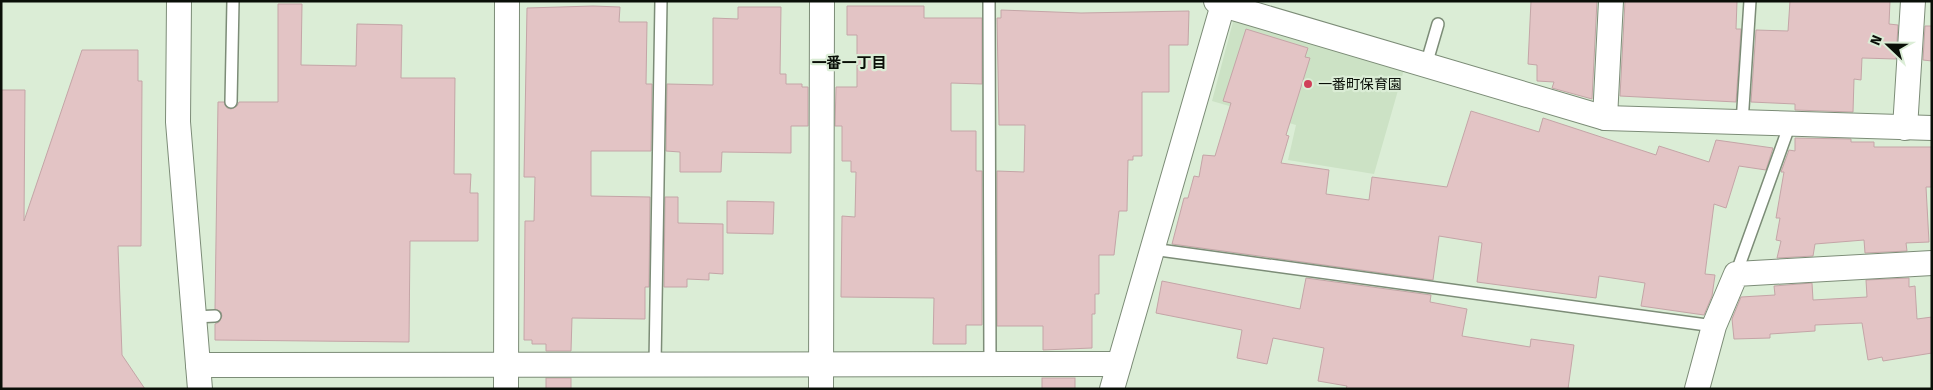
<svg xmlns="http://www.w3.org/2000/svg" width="1933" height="390" font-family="'Fira Sans','Noto Sans JP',sans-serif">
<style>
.built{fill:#cce2c5}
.building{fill:#e3c4c5;stroke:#c4a5a7}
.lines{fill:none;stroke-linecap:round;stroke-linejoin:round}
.lane-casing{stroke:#7c8c77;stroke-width:14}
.street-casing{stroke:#7c8c77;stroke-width:26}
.lane{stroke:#fff;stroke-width:11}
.street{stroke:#fff;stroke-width:24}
.poi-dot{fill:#d04059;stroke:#dbedd6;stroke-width:2}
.labels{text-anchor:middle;stroke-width:4.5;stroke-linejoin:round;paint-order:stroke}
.poi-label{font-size:14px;fill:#0a0f08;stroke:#dbedd6;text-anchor:start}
.neighbourhood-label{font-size:15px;font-weight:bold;fill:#0a0f08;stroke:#dbedd6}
</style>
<rect width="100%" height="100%" fill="#dbedd6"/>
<!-- built -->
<path class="built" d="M1234,18L1405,66L1374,174L1288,160L1296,125L1212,101Z"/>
<!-- building -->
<g class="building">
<path d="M1531,1H1597L1592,99L1552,88L1554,82L1537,81V65L1528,64Z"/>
<path d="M1625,1H1737L1736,29H1741L1736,102L1620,96Z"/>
<path d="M1790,1H1890L1889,24L1898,25L1896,59L1862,58L1861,80L1854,79L1853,112L1795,110V104L1751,102L1756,30L1788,31Z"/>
<path d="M278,4H302L301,65L356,66L357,24L402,25L401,78H455L454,174H471L470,193H478V241H410L409,342L215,340V324L219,322L222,316L221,312L215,309L218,102H224L227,108L231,109L237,106L239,102H278Z"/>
<path d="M593,6L620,7L619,22H647L646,84H652L651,151H591V196L650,197L649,287H645V319L572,318L571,351H546V344H532V340H524L525,221H534L535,177H524L527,8Z"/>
<path d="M847,6H924V18H982V84L951,83V131H976V171H982V325H966V344H933L934,298L841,297L842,216L855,217L856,172H851V161H842V126H835L836,87H857V35H847Z"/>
<path d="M738,7H781L780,74H786V84H802V87H808V126H791V153L722,152L721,172H680V152L666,151L667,84L713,85V18L738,19Z"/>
<path d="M1001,10L1081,13L1189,11L1188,45H1169V92H1142V156H1133V160H1128L1127,211H1119L1114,255H1099V294H1095V314H1092V348L1043,350V326H997V171L1024,172L1025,125H999L997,18H1001Z"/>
<path d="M1925,26H1932V61L1923,60Z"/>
<path d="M1246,29L1308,48L1305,57L1310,58L1286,135L1289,136L1281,163L1329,170L1326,194L1369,200L1372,177L1447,187L1471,111L1539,132L1543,118L1656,155L1659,146L1709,162L1716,140L1773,148L1766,170L1739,166L1726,208L1714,204L1705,274L1715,275L1712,296L1704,315L1641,306L1645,283L1599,276L1596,298L1477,282L1482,243L1439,236L1433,280L1172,244L1184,198H1188L1194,176L1199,177L1203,155L1215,156L1231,103L1223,101Z"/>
<path d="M82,50H138V81H142L141,246H118L122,355L145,389H1V90H25L24,221Z"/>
<path d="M1795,138L1851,139V142H1874V147H1932V187H1926L1929,242L1906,243L1907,251L1865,253L1864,240L1815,244L1813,256L1777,258L1781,241L1776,240L1780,218H1776L1784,172H1781L1789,150L1795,151Z"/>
<path d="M665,197H678V223L723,224V274L709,273V280L687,279V287H664Z"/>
<path d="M727,201L774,202L773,234L727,233Z"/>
<path d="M1306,278L1431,295L1430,302L1467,309L1462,336L1530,347L1531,339L1574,345L1568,389H1346L1347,386L1318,381L1324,348L1273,338L1267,364L1237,358L1242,330L1156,313L1162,281L1300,309Z"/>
<path d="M1909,278V287L1915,286L1917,319L1932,317V353L1883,361L1882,357L1868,360L1862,323L1815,325V331L1770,334V338L1734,339L1732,319L1741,297L1775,295L1774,286L1812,283L1813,300L1867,297L1866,280Z"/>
<rect x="546" y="378" width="25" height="11"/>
<rect x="1042" y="378" width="33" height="11"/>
</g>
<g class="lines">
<!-- lane casing -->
<g class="lane-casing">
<g id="lane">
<path d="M989,1L990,364"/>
<path d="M1426,65L1438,24"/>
<path d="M231,102L233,1"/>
<path d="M1742,123L1750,1"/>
<path d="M1152,249L1714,326"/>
<path d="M1736,274L1790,124"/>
<path d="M194,317L215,316"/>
<path d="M655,364L661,1"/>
</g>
</g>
<!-- street casing -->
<g class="street-casing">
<g id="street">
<path d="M179,1L178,122L200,389"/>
<path d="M1216,1L1223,5L1605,118L1932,128"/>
<path d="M1605,118L1611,1"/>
<path d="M1905,128L1913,1"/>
<path d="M198,365L1119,364"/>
<path d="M506,389L507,1"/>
<path d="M821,389L822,1"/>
<path d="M1112,389L1224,1"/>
<path d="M1697,389L1714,326L1736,274L1932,263"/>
</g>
</g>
<!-- lane -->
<use href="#lane" class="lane"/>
<!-- street -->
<use href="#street" class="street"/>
</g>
<!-- markers -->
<circle class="poi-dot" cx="1308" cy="84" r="5"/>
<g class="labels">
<!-- poi labels -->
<g class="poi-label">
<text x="1318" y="89">一番町保育園</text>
</g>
<!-- neighbourhood labels -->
<g class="neighbourhood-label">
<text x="849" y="68">一番一丁目</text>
</g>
</g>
<!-- border -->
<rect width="1933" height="390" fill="none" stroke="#0a0f08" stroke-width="5"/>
<!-- north arrow -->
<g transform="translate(1888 45) rotate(292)" stroke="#dbedd6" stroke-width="4" paint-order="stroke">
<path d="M0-4L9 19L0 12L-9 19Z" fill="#0a0f08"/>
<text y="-8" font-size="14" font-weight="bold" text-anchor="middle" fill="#0a0f08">N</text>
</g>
</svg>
